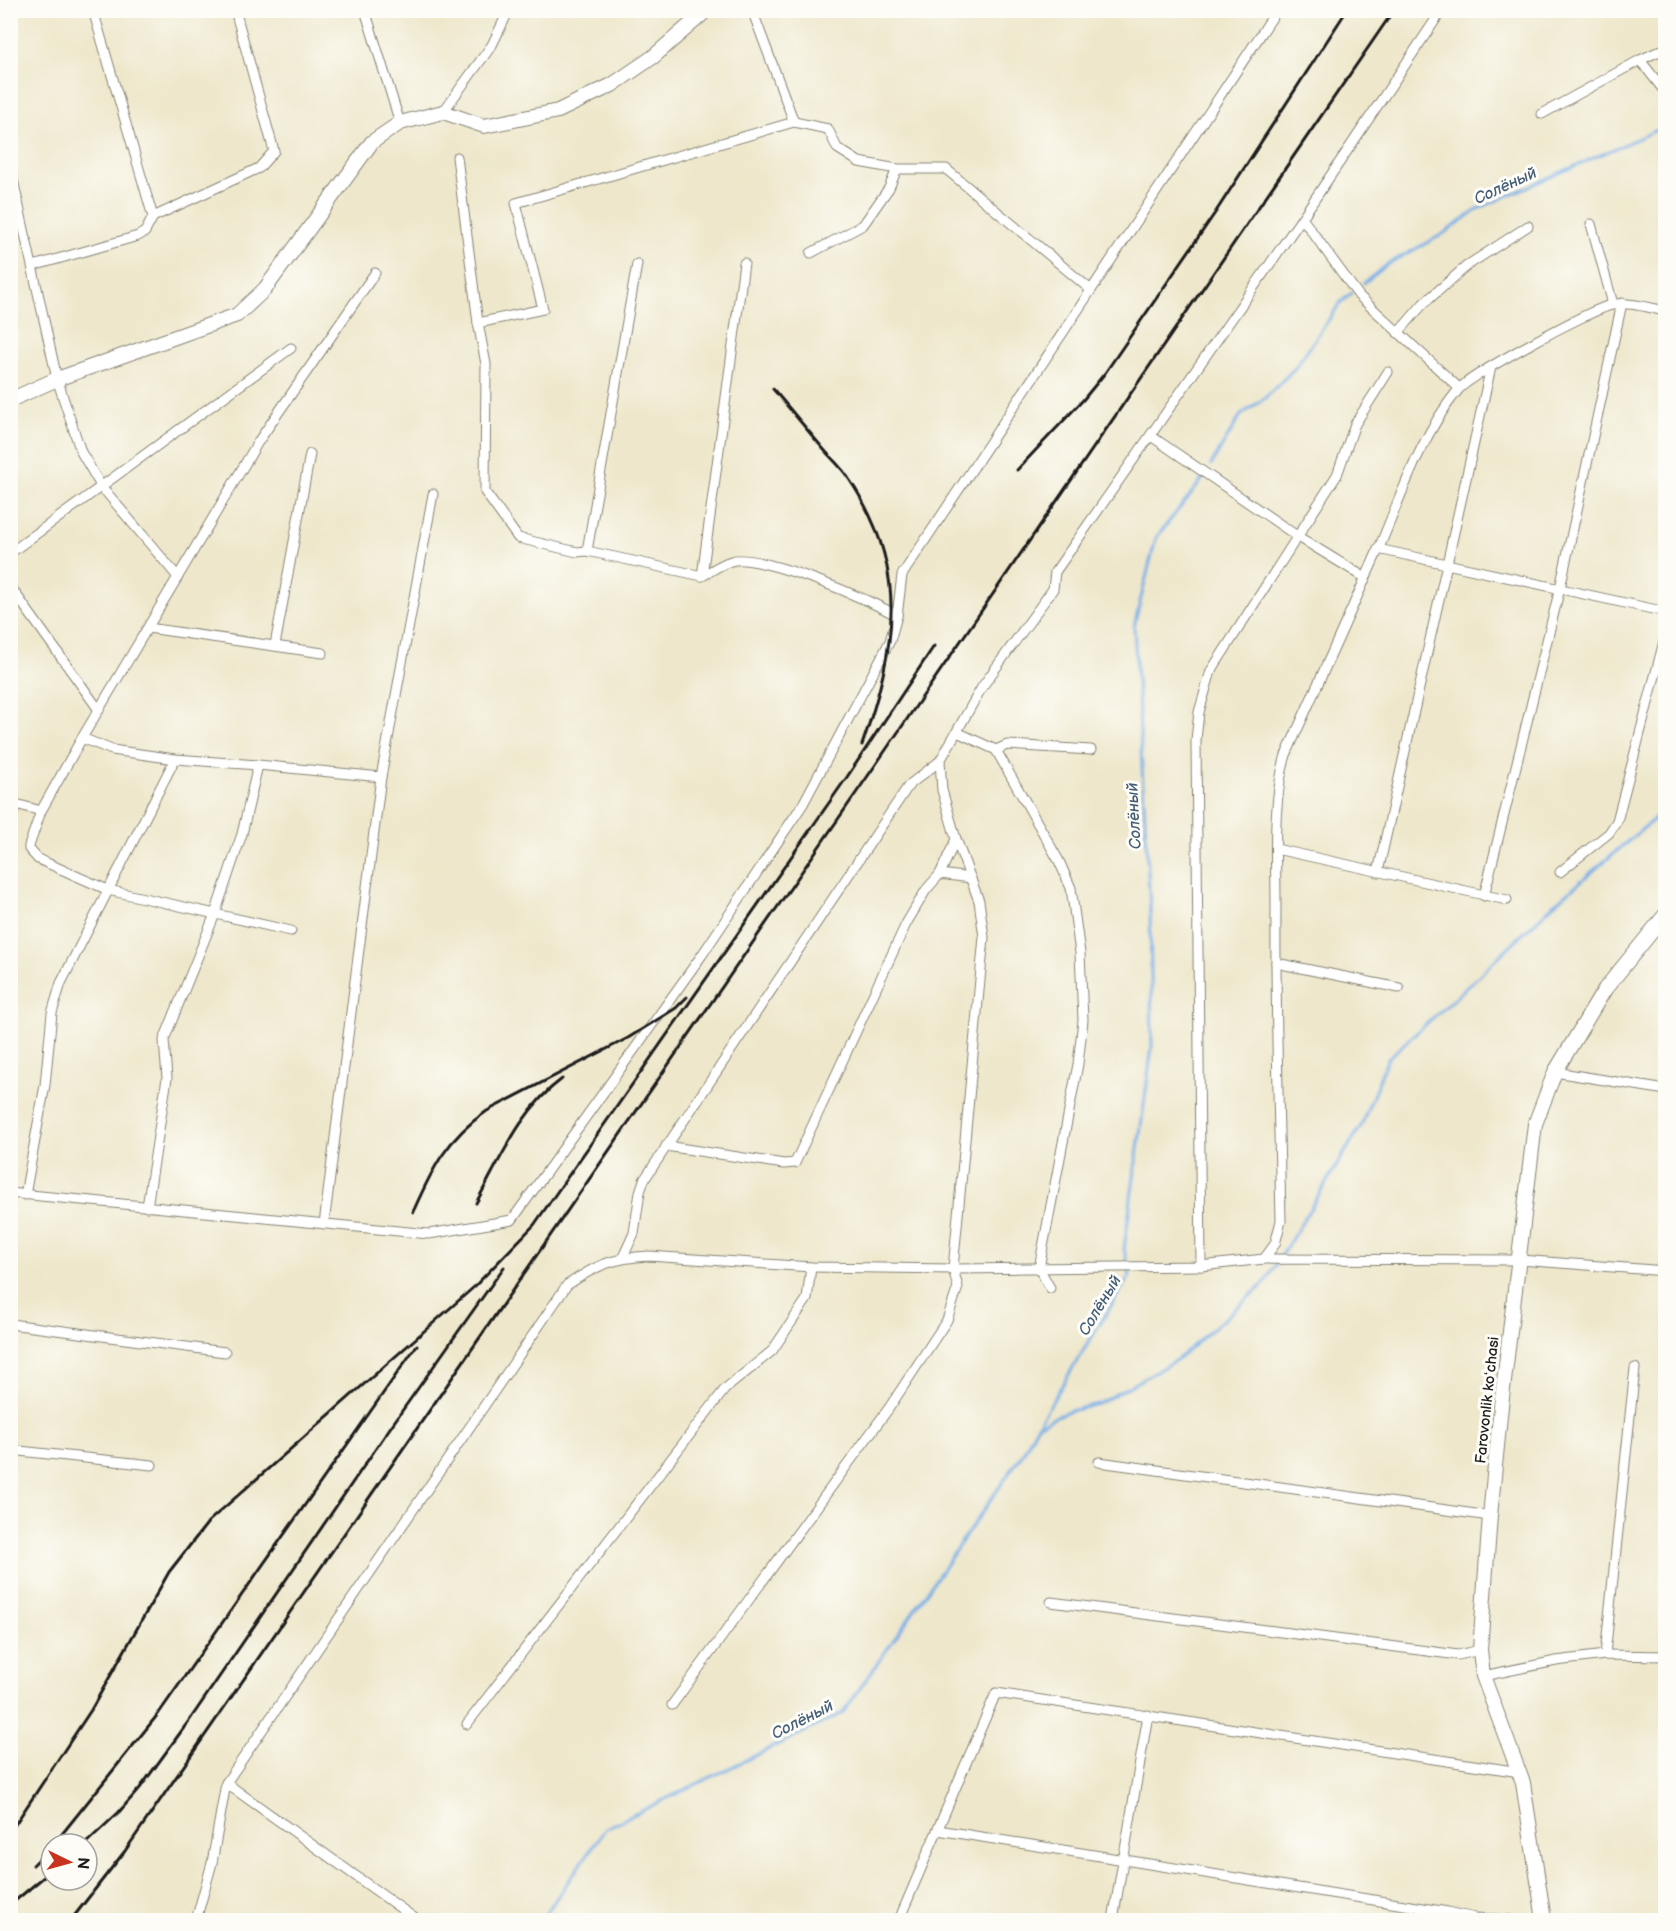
<svg xmlns="http://www.w3.org/2000/svg" width="1676" height="1931" font-family="'Balsamiq Sans',sans-serif">
<style>
.lines{fill:none;stroke-linecap:round;stroke-linejoin:round}
.stream{stroke:#78aee6;stroke-width:3}
.street-casing{stroke:#858274;stroke-width:11}
.secondary-casing{stroke:#858274;stroke-width:16}
.street{stroke:#fff;stroke-width:9}
.secondary{stroke:#fff;stroke-width:14}
.rail{stroke:#1c1c1c;stroke-width:3}
.labels{text-anchor:middle;stroke-width:6;stroke-linejoin:round;paint-order:stroke}
.street-label{font-size:15px;fill:#1c1c1c;stroke:#fdfcf7}
.water-label{font-size:16px;font-style:italic;fill:#455e77;stroke:#fdfcf7}
</style>
<rect width="100%" height="100%" fill="#fdfcf7"/>
<filter id="ink" filterUnits="userSpaceOnUse"><feTurbulence type="fractalNoise" baseFrequency=".0167" numOctaves="2"/><feDisplacementMap in="SourceGraphic" scale="12" xChannelSelector="R" yChannelSelector="G"/><feConvolveMatrix kernelMatrix="1 2 1 2 8 2 1 2 1" color-interpolation-filters="sRGB"/></filter>
<filter id="wash" filterUnits="userSpaceOnUse"><feTurbulence type="fractalNoise" baseFrequency=".008" numOctaves="4" result="noise"/><feDisplacementMap in="SourceGraphic" scale="24" xChannelSelector="R" yChannelSelector="G"/><feGaussianBlur stdDeviation="1.35" result="paint"/><feColorMatrix in="noise" values="0 0 0 0 0 0 0 0 0 0 0 0 0 0 0 0 0 1.4 0 .05"/><feComposite in="paint" operator="in"/></filter>
<g filter="url(#wash)">
<rect width="100%" height="100%" fill="#eee7cb"/>
<g class="lines">
<!-- stream -->
<g class="stream">
<path d="M1364,283L1388,264L1443,234L1480,208L1666,126"/>
<path d="M1211,465L1241,415L1265,398L1295,368L1341,302L1352,293"/>
<path d="M1038,1425L1066,1412L1098,1404L1178,1359L1264,1284L1361,1126L1388,1058L1451,1002L1553,905L1666,809"/>
<path d="M541,1920L606,1828L843,1713L1023,1453L1037,1426L1130,1275L1124,1249L1152,1047L1150,907L1134,626L1156,538L1202,480"/>
</g>
</g>
</g>
<g filter="url(#ink)">
<g class="lines">
<!-- street casing -->
<g class="street-casing">
<g id="street">
<path d="M93,10L153,217"/>
<path d="M365,10L400,123"/>
<path d="M752,10L794,122"/>
<path d="M1640,60L1666,93"/>
<path d="M443,112L492,45L509,10"/>
<path d="M1542,114L1640,60L1666,48"/>
<path d="M457,157L478,323L486,364L485,492L518,538L577,552L587,551L702,576C711,571 721,564 731,561C757,552 872,600 897,616"/>
<path d="M10,166L57,379L81,452L101,486L178,577"/>
<path d="M1302,218L1359,296L1459,388"/>
<path d="M1591,224L1613,304"/>
<path d="M811,253L863,225L889,188L897,169"/>
<path d="M33,266L138,236L145,232L153,217L259,168L274,151L235,10"/>
<path d="M478,323L543,309L516,203L794,122L828,129L837,148L859,162L897,169H946L1091,290"/>
<path d="M1398,333L1423,304L1468,265L1528,226"/>
<path d="M1151,436L1297,536L1364,577"/>
<path d="M1378,549L1666,612"/>
<path d="M587,551L637,264"/>
<path d="M10,553L291,348"/>
<path d="M702,576L744,263"/>
<path d="M10,586L99,710"/>
<path d="M148,628L323,653"/>
<path d="M275,645L310,454"/>
<path d="M957,732L996,750L1059,861L1071,888L1080,953L1083,1020L1078,1064L1039,1268L1050,1288"/>
<path d="M82,738L112,750L175,759L258,765L381,777"/>
<path d="M996,750L1007,745L1091,750"/>
<path d="M10,792L16,804L10,824"/>
<path d="M16,804L41,811L82,738L258,442L375,273"/>
<path d="M41,811L29,846V849L38,859L108,890L291,931"/>
<path d="M1276,849L1507,900"/>
<path d="M1378,872L1491,367"/>
<path d="M1560,872L1609,833L1617,821L1666,634"/>
<path d="M940,874L971,878"/>
<path d="M1484,896L1560,588L1622,303"/>
<path d="M1276,963L1399,988"/>
<path d="M1555,1072L1666,1090"/>
<path d="M666,1146L784,1164L795,1163L906,924L926,890L940,874L956,839"/>
<path d="M10,1193L429,1234L512,1220L702,955L803,804L890,641L897,616L902,575L1277,10"/>
<path d="M25,1195L45,1085L52,1013L61,983L175,759"/>
<path d="M147,1207L167,1078L164,1040L215,914L242,834L258,765"/>
<path d="M324,1224L381,777L433,494"/>
<path d="M623,1257L634,1233L640,1192L644,1180L909,785L940,761"/>
<path d="M1264,1259L1275,1244L1281,1221C1279,1116 1275,1010 1276,905C1276,857 1272,801 1286,755C1317,686 1348,617 1379,548C1402,494 1420,437 1458,390C1470,375 1591,309 1612,305C1628,301 1649,308 1666,311"/>
<path d="M1201,1266L1196,740L1199,712L1211,671L1337,475L1355,424L1388,372"/>
<path d="M10,1324L225,1352"/>
<path d="M10,1450L152,1465"/>
<path d="M1099,1462L1490,1516"/>
<path d="M1051,1602L1458,1655L1480,1650"/>
<path d="M1605,1655L1635,1368"/>
<path d="M1483,1676L1556,1661L1605,1655L1666,1656"/>
<path d="M672,1705L889,1408L947,1320L958,1287L953,1269L984,937L979,901L956,839L942,790L940,761L982,687L1053,589L1055,572L1302,218L1442,10"/>
<path d="M467,1724L725,1389L772,1351L807,1299L811,1267"/>
<path d="M226,1783L417,1920"/>
<path d="M938,1830L1448,1912L1475,1918L1511,1920"/>
<path d="M196,1920L212,1863L226,1783L567,1285C597,1265 612,1258 649,1256L811,1267L953,1269L1201,1266L1264,1259L1520,1260L1666,1271"/>
<path d="M899,1920L996,1693L1520,1772"/>
<path d="M1113,1920L1148,1715"/>
</g>
</g>
<!-- secondary casing -->
<g class="secondary-casing">
<g id="secondary">
<path d="M10,400L57,379L237,315L265,289L372,142L400,123L443,112L484,126L558,111L612,85L653,57L707,10"/>
<path d="M1544,1920L1523,1783L1483,1676L1480,1650L1490,1516L1501,1406L1535,1124L1555,1072L1605,989L1666,914"/>
</g>
</g>
<!-- street -->
<use href="#street" class="street"/>
<!-- secondary -->
<use href="#secondary" class="secondary"/>
<!-- rail -->
<g class="rail">
<path d="M773,389C791,410 808,431 826,452C834,461 843,469 849,479C910,569 896,648 862,745"/>
<path d="M1017,470L1083,400L1105,373L1215,213L1347,10"/>
<path d="M476,1203C500,1160 521,1109 562,1079"/>
<path d="M413,1212C432,1169 447,1138 487,1111L628,1038L676,1008L687,997"/>
<path d="M10,1832L91,1710L169,1572L209,1521L474,1287L534,1225L847,777L934,646"/>
<path d="M54,1844L159,1713L417,1345"/>
<path d="M85,1844L119,1812L140,1788L191,1718L392,1425L504,1267"/>
<path d="M33,1865L51,1847"/>
<path d="M10,1905L51,1871"/>
<path d="M71,1920L125,1851L881,757L1394,10"/>
</g>
</g>
</g>
<g class="labels">
<!-- street labels -->
<g class="street-label">
<text transform="translate(1487 1400) rotate(-84)" y="5">Farovonlik koʻchasi</text>
</g>
<!-- water labels -->
<g class="water-label">
<text transform="translate(1505 185) rotate(-25)" y="6">Солёный</text>
<text transform="translate(1133 816) rotate(-93)" y="6">Солёный</text>
<text transform="translate(1099 1305) rotate(-59)" y="6">Солёный</text>
<text transform="translate(802 1719) rotate(-27)" y="6">Солёный</text>
</g>
</g>
<!-- margin -->
<rect width="1676" height="1931" fill="none" stroke="#fdfcf7" stroke-width="36"/>
<!-- north arrow -->
<g transform="translate(69 1862) rotate(95)"><circle r="28" fill="#fdfcf7" stroke="#a3a29f" stroke-width="1.5"/>
<path d="M0-4.5L10 22L0 15L-10 22Z" fill="#c8321e"/>
<text y="-9" font-size="16" font-weight="bold" text-anchor="middle" fill="#1c1c1c">N</text>
</g>
</svg>
